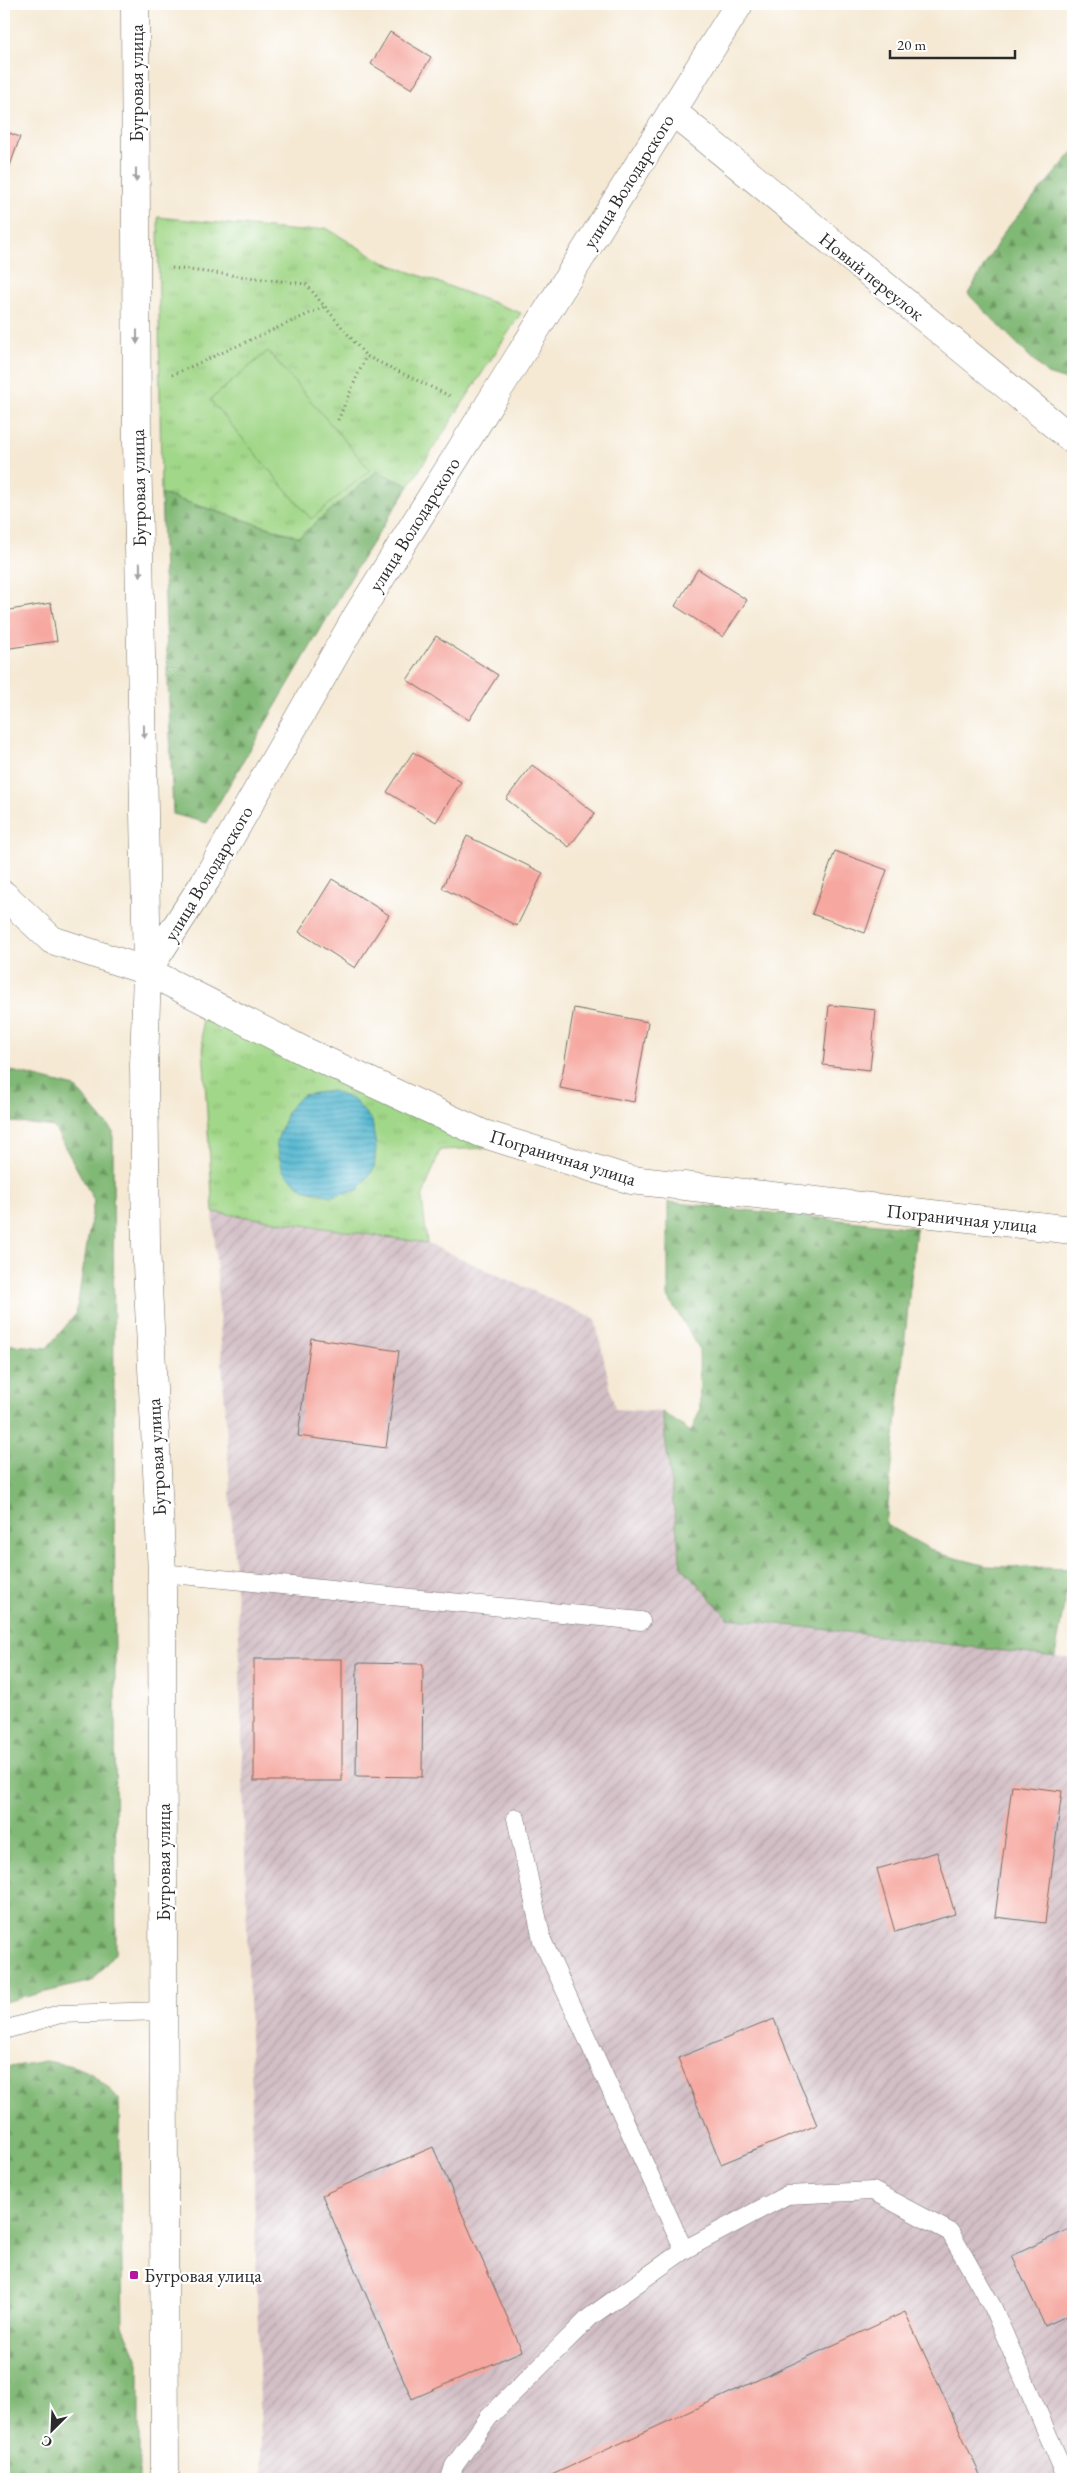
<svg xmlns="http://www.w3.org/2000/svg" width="1077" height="2483" font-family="'EB Garamond',serif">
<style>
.industrial{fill:url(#industrial-furrows)}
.grass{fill:url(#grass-tufts);stroke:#66815a}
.forest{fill:url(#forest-firs);stroke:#567250}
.garden{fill:#a1d788;stroke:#66815a}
.water{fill:url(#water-rules);stroke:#3e717e}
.building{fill:#f6a8a0}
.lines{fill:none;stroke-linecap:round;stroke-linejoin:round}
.lane-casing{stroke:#726e66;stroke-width:19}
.street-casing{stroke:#726e66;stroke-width:29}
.secondary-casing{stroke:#726e66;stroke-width:29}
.path{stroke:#726e66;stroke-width:3;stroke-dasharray:1 4;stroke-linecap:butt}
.lane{stroke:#fff;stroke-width:18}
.street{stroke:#fff;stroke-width:28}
.secondary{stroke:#fff;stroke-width:28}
.oneway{fill:#a0a0a0}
.poi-dot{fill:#b5179e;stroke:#fff;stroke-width:2}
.labels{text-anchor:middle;stroke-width:4.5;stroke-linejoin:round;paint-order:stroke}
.street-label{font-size:19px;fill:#2b2b2b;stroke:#fff}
.poi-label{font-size:19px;fill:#2b2b2b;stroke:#fff;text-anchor:start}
</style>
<defs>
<pattern id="industrial-furrows" width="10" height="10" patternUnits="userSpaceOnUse" patternTransform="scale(1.25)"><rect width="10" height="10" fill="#d2bec5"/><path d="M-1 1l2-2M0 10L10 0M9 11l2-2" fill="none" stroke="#b4a3a9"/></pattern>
<pattern id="grass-tufts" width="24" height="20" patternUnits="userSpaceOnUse" patternTransform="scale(1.25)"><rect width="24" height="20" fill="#a1d788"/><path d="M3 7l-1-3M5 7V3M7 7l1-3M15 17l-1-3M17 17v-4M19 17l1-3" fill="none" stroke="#8bb976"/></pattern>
<pattern id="forest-firs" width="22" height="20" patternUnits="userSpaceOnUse" patternTransform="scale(1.25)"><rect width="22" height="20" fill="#80b874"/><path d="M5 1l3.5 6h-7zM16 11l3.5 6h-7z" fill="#69965f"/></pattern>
<pattern id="water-rules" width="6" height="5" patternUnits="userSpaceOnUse" patternTransform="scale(1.25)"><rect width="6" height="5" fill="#52b7d0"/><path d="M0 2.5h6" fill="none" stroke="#4495a9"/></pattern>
</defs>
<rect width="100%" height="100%" fill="#fff"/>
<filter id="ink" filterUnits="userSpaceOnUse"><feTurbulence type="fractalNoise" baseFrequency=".02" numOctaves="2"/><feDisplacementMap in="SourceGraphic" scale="10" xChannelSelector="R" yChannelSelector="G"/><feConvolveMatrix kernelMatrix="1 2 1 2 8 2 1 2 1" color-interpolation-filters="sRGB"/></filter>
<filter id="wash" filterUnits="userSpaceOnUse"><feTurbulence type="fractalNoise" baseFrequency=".0096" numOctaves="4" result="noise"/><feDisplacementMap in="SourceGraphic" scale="20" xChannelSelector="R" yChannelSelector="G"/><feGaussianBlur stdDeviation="1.12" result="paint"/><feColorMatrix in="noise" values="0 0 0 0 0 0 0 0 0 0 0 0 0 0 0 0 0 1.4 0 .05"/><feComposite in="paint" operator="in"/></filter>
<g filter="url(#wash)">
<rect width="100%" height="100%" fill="#f5e9d4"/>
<!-- industrial -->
<path class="industrial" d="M213,1212L427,1243L595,1319L615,1409L662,1412L681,1566L728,1618L1073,1659V2479H262L239,1636Z"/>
<!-- grass -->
<g class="grass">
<path d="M158,217L299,231L326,228L383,262L521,313L363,557L161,494Z"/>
<path d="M201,1015L488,1148L440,1150L422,1198L427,1243L213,1212Z"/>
</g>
<!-- forest -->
<g class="forest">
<path d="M1073,152V382L1047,374L968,294L1004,232Z"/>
<path d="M377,471L409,486L363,557L207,823L173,814L161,494L299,537Z"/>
<path d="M4,1069L75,1087L113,1132L116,1952L92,1981L4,2002V1344L47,1348L76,1314L94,1200L54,1127L4,1121Z"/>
<path d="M668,1202L916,1228L886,1525L937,1553L987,1566L1070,1569L1055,1657L728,1618L681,1566L662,1412L691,1432L700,1410L699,1348L668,1297Z"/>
<path d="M45,2061C84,2067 92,2070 119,2099L123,2325L139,2363V2479H4V2068Z"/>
</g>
<!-- garden -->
<path class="garden" d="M268,351L370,470L311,519L210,400Z"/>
<!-- water -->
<path class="water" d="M332,1091L354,1100L372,1121L376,1148L374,1169L358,1190L331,1196L303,1189L283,1171L276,1143L288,1110L302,1095Z"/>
<g id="blocks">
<!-- building -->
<g class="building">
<path d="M390,32L431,57L412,89L371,64Z"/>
<path d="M4,131L20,137L4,183Z"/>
<path d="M698,569L747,600L723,637L675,606Z"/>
<path d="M51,603L57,641L4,649V611Z"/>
<path d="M436,636L498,675L469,720L407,680Z"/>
<path d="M413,752L461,782L436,822L387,792Z"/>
<path d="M532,765L595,813L569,847L506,799Z"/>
<path d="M467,836L543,873L517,926L442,888Z"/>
<path d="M835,851L887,870L865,933L812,914Z"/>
<path d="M332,879L389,915L355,968L299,932Z"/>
<path d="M829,1005L876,1010L870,1070L823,1065Z"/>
<path d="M574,1008L648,1022L634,1102L560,1088Z"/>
<path d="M311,1338L399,1351L386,1448L298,1436Z"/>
<rect x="254" y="1659" width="88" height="122"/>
<path d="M357,1663L423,1664L422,1777L356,1776Z"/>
<path d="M1012,1785L1062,1791L1045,1923L995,1917Z"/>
<path d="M937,1852L955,1914L895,1932L877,1869Z"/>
<path d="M774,2019L817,2125L721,2164L678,2058Z"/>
<path d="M433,2147L522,2351L412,2399L322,2195Z"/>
<path d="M1073,2227V2313L1045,2326L1012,2256Z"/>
<path d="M905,2312L982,2479H543Z"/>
</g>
</g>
</g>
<g filter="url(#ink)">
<use href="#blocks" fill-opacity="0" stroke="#726e66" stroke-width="1"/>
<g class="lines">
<!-- lane casing -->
<g class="lane-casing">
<g id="lane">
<path d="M162,1573L641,1621"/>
<path d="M516,1818L542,1940L684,2250"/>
<path d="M4,2030L60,2014L164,2011"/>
<path d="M450,2479L454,2466L489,2417L590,2317L684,2250L787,2195L873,2191L950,2232L993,2308L1067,2479"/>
</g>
</g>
<!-- street casing -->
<g class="street-casing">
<g id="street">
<path d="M135,4L137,442L147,971"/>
<path d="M672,111L1073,440"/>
<path d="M4,895L52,940L147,971L304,1051L481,1133L631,1180L1073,1230"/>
</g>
</g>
<!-- secondary casing -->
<g class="secondary-casing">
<path id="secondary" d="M165,2479L162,1573L146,1245L144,1065L147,971L206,880L357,616L739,4"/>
</g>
<!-- path -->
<g class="path">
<path d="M172,268L306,284L366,356L452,397"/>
<path d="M172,375L324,307"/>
<path d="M338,420L366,356"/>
</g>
<!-- lane -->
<use href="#lane" class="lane"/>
<!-- street -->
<use href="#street" class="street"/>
<!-- secondary -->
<use href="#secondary" class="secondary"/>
</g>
<!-- one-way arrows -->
<defs><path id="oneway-solid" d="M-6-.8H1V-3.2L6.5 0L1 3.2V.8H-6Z" transform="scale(1.25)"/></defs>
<g class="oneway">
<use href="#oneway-solid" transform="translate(136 175) rotate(90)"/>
<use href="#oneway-solid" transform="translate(137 337) rotate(90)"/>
<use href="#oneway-solid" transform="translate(140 570) rotate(89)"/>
<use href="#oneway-solid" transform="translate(144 732) rotate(89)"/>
</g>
</g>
<!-- markers -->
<rect class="poi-dot" x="129" y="2270" width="10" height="10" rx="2.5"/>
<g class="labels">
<!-- street labels -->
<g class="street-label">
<text transform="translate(136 83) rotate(-90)" y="7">Бугровая улица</text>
<text transform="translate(628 181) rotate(-58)" y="7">улица Володарского</text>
<text transform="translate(872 276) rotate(39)" y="7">Новый переулок</text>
<text transform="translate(138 488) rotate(-91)" y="7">Бугровая улица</text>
<text transform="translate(414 524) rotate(-58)" y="7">улица Володарского</text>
<text transform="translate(208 873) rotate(-59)" y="7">улица Володарского</text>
<text transform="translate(563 1157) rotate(17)" y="7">Пограничная улица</text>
<text transform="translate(962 1218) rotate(6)" y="7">Пограничная улица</text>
<text transform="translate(156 1457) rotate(-93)" y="7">Бугровая улица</text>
<text transform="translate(163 1862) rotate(-90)" y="7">Бугровая улица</text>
</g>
<!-- poi labels -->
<g class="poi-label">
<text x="144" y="2282">Бугровая улица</text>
</g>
</g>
<!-- margin -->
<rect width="1077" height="2483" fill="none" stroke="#fff" stroke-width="20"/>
<!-- north arrow -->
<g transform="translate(52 2430) rotate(204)" stroke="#ffffff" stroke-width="4" paint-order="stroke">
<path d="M0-4L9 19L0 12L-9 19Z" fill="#2b2b2b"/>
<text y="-8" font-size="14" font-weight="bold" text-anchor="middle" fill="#2b2b2b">С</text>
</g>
<!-- scale -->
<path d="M890 50v8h125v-8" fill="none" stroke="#2b2b2b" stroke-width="2.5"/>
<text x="897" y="50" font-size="15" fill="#2b2b2b" stroke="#ffffff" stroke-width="4" paint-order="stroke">20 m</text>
</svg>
